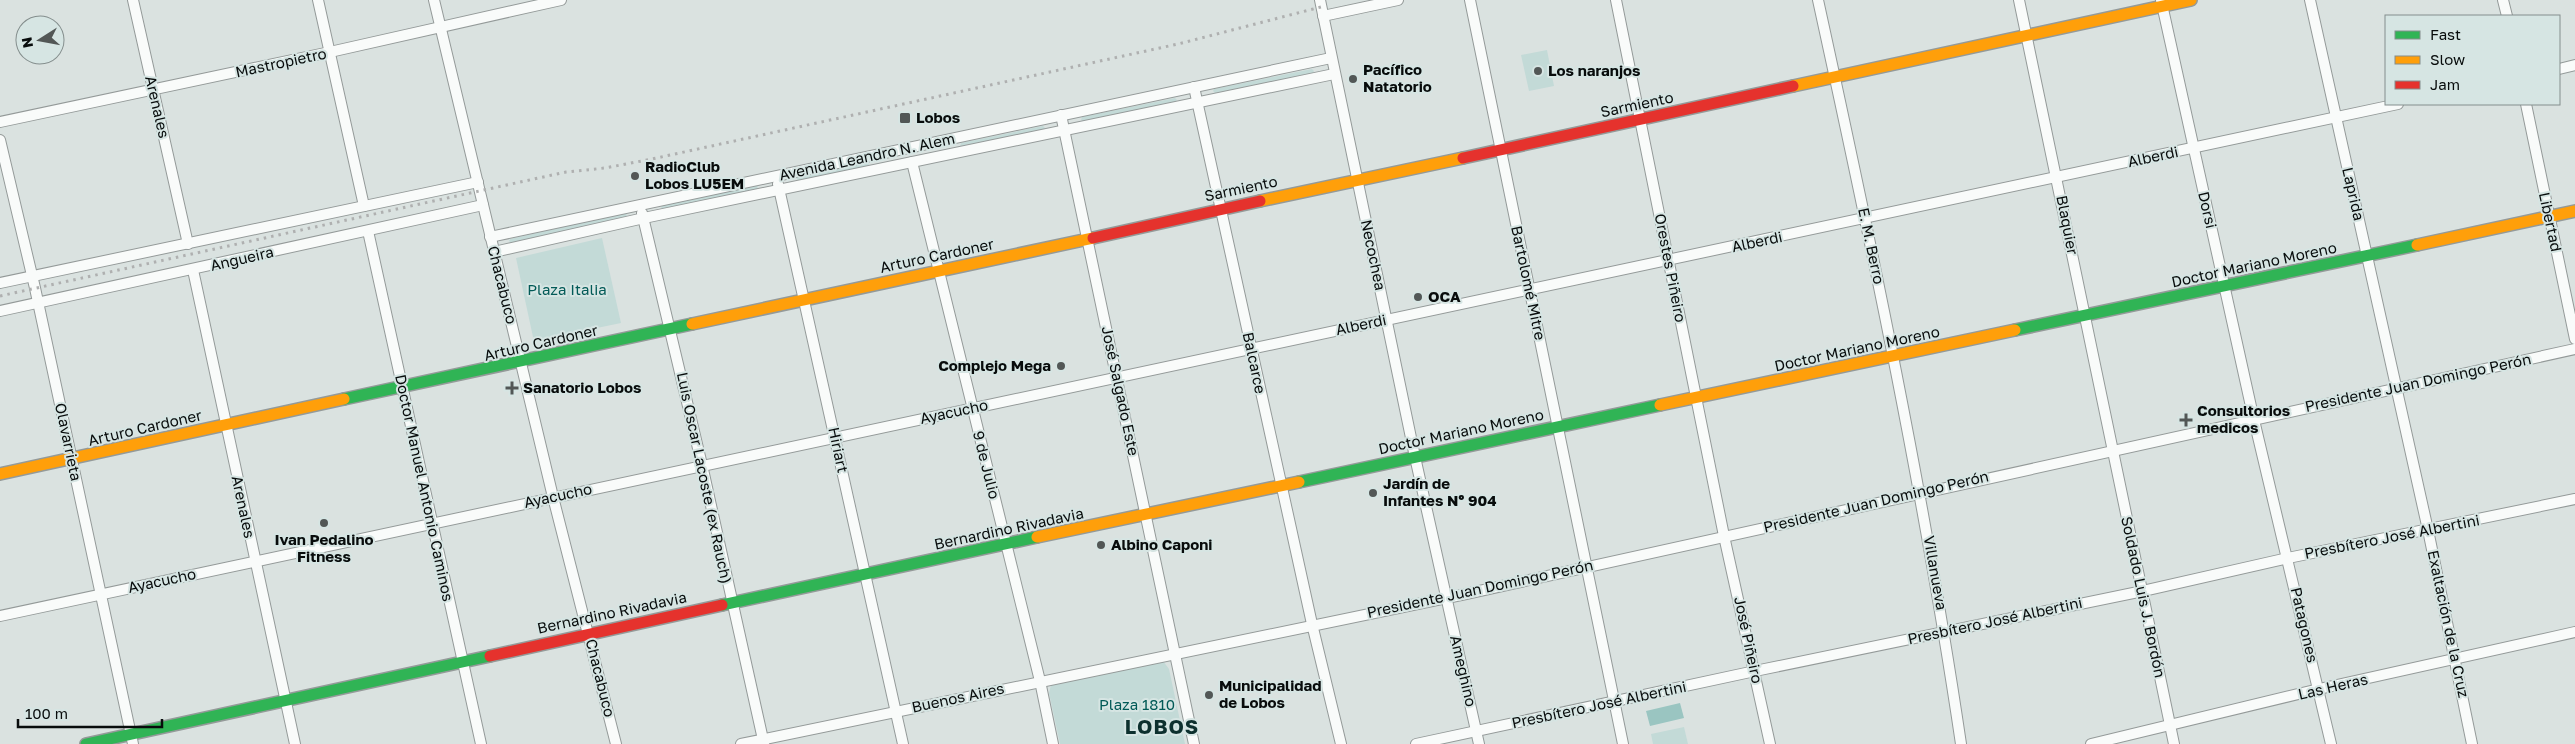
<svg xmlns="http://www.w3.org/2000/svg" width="2575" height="744" font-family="'Golos Text',sans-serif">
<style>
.green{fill:#c3dad7}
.water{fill:#9ac5c1}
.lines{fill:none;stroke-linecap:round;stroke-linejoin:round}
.street-casing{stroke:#949a99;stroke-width:12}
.fast-casing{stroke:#949a99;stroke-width:14}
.slow-casing{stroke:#949a99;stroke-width:14}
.jam-casing{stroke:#949a99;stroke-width:14}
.street{stroke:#f9fbfa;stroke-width:10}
.fast{stroke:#30b455;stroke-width:11}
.slow{stroke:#ff9f0a;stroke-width:11}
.jam{stroke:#e5322d;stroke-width:11}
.rail{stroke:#afb0b0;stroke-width:3;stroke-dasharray:2.5 5;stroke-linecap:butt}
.poi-dot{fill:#525756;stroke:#d6e5e3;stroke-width:2}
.labels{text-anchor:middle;stroke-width:4;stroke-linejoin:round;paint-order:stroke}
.street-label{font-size:15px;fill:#080c0c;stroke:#d6e5e3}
.poi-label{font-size:15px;font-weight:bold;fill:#080c0c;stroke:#d6e5e3;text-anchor:start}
.park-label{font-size:15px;fill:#025a57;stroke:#d6e5e3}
.district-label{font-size:20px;font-weight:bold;letter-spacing:1px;fill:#0d302e;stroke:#d6e5e3}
</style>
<rect width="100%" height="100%" fill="#dae2e0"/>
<!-- green -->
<g class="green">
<path d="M1547,50L1554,86L1529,91L1521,55Z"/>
<path d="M1312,69L1314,71L1313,73L1215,93L1213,91L1214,89Z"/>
<path d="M1175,98L1177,100L1175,102L1083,121L1081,120L1082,117Z"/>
<path d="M1043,126L1045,128L1044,130L960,146L961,143Z"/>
<path d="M867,162L869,164L868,166L798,180L796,178L797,176Z"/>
<path d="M758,185L757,189L663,209L661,207L663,205Z"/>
<path d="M625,213L627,215L626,217L511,243L509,241L510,239Z"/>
<path d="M602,238L621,323L539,340L533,337L516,258Z"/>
<path d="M1163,661L1169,669L1185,744H1060L1049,693L1051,685Z"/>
<path d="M1684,727L1688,744H1653L1651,734Z"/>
</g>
<!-- water -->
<path class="water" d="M1680,703L1684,718L1650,726L1646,711Z"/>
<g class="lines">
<!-- street casing -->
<g class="street-casing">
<g id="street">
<path d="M133,0L188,244"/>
<path d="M318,0L364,206"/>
<path d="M434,0L553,497L616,744"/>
<path d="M1320,0L1415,457L1479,744"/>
<path d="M1470,0L1623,744"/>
<path d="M1616,0L1724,536L1770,744"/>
<path d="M1818,0C1872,247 1924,494 1961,744"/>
<path d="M2019,0L2174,744"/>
<path d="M2161,0L2254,420L2331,744"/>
<path d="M2310,0L2428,530L2472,744"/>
<path d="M2503,0L2507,16"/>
<path d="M1323,16L1398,0"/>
<path d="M2559,69L2575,65"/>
<path d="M1194,87L1312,624L1341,744"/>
<path d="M2526,104L2575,339"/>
<path d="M1061,115L1194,744"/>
<path d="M0,122L330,52L561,0"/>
<path d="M0,140L35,288L133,744"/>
<path d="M912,162L1040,681L1053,744"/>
<path d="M778,184L903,744"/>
<path d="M642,213L702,465L764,744"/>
<path d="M368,231L481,744"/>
<path d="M490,237L1331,58"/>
<path d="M494,252L644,218L1334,74"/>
<path d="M193,270L295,744"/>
<path d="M0,283L478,182"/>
<path d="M0,311L483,205"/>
<path d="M0,616L2398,104"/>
<path d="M741,744L1466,594L2575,349"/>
<path d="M1416,744L1755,671L2143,591L2288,558L2575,499"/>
<path d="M2091,744L2319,689L2575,632"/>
</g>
</g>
<!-- fast casing -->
<g class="fast-casing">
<g id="fast">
<path d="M2015,330L2417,245"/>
<path d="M344,399L692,324"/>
<path d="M1299,482L1660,405"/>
<path d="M722,605L1037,537"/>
<path d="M86,744L490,656"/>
</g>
</g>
<!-- slow casing -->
<g class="slow-casing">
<g id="slow">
<path d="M1793,86L2191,0"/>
<path d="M1260,201L1463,158"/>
<path d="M2417,245L2575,211"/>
<path d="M692,324L1093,238"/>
<path d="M1660,405L2015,330"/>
<path d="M0,474L344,399"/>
<path d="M1037,537L1299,482"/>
</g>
</g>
<!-- jam casing -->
<g class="jam-casing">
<g id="jam">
<path d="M1463,158L1793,86"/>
<path d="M1093,238L1260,201"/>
<path d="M490,656L722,605"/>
</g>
</g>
<!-- street -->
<use href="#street" class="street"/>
<!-- fast -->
<use href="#fast" class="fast"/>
<!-- slow -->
<use href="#slow" class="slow"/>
<!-- jam -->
<use href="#jam" class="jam"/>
<!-- rail -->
<path class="rail" d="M0,296L566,172L605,168L652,159L1178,44L1321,7"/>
</g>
<!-- markers -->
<g class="poi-dot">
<circle cx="1538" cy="71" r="5"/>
<circle cx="1353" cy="79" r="5"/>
<rect x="899" y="112" width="12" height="12" rx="2.5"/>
<circle cx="635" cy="176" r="5"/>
<circle cx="1418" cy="297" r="5"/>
<circle cx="1061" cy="366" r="5"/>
<path d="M509.5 380.5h5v5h5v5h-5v5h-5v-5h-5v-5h5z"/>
<path d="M2183.5 412.5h5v5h5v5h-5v5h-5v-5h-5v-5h5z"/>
<circle cx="1373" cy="493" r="5"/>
<circle cx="324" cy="523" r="5"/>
<circle cx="1101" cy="545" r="5"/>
<circle cx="1209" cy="695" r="5"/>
</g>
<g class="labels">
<!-- street labels -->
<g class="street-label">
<text transform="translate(281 63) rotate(-12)" y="5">Mastropietro</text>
<text transform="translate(1637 105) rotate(-12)" y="5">Sarmiento</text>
<text transform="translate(157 107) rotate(77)" y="5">Arenales</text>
<text transform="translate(867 157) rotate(-12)" y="5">Avenida Leandro N. Alem</text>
<text transform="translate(2153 157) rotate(-12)" y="5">Alberdi</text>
<text transform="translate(1241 189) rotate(-12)" y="5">Sarmiento</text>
<text transform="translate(2353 194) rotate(77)" y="5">Laprida</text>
<text transform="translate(2207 210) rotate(77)" y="5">Dorsi</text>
<text transform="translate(2550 222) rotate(78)" y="5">Libertad</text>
<text transform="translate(2067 225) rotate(79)" y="5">Blaquier</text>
<text transform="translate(1757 242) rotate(-12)" y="5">Alberdi</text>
<text transform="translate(1871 246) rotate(78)" y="5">E. M. Berro</text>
<text transform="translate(1373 255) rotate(78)" y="5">Necochea</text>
<text transform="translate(937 256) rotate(-12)" y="5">Arturo Cardoner</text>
<text transform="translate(242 259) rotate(-13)" y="5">Angueira</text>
<text transform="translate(2254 265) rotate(-12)" y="5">Doctor Mariano Moreno</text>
<text transform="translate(1670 268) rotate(79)" y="5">Orestes Piñeiro</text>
<text transform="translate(1528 283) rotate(78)" y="5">Bartolomé Mitre</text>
<text transform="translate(502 285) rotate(76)" y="5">Chacabuco</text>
<text transform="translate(1361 325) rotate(-12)" y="5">Alberdi</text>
<text transform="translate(541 343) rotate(-13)" y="5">Arturo Cardoner</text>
<text transform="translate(1857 349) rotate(-12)" y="5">Doctor Mariano Moreno</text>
<text transform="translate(1254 363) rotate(78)" y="5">Balcarce</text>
<text transform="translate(2418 383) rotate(-12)" y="5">Presidente Juan Domingo Perón</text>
<text transform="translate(1120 391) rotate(78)" y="5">José Salgado Este</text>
<text transform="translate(954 412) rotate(-12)" y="5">Ayacucho</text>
<text transform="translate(145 428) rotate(-13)" y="5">Arturo Cardoner</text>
<text transform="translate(1461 432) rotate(-12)" y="5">Doctor Mariano Moreno</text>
<text transform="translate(68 442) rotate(78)" y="5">Olavarrieta</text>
<text transform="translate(838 450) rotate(78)" y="5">Hiriart</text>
<text transform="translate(986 465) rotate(76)" y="5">9 de Julio</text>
<text transform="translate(704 478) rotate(78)" y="5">Luis Oscar Lacoste (ex Rauch)</text>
<text transform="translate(424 488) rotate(78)" y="5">Doctor Manuel Antonio Caminos</text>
<text transform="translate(558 496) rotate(-12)" y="5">Ayacucho</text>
<text transform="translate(1876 502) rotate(-13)" y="5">Presidente Juan Domingo Perón</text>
<text transform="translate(243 507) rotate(78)" y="5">Arenales</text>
<text transform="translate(1009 529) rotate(-12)" y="5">Bernardino Rivadavia</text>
<text transform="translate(2392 537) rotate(-11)" y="5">Presbítero José Albertini</text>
<text transform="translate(1935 573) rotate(80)" y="5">Villanueva</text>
<text transform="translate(162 581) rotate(-12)" y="5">Ayacucho</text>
<text transform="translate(1480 589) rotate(-12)" y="5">Presidente Juan Domingo Perón</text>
<text transform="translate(2143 597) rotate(78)" y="5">Soldado Luis J. Bordón</text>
<text transform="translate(612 613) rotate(-12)" y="5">Bernardino Rivadavia</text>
<text transform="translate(1995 621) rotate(-12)" y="5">Presbítero José Albertini</text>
<text transform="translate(2448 624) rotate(78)" y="5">Exaltación de la Cruz</text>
<text transform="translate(2304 625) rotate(77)" y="5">Patagones</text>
<text transform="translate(1748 640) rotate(78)" y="5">José Piñeiro</text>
<text transform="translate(1463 671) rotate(77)" y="5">Ameghino</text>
<text transform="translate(600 678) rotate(76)" y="5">Chacabuco</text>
<text transform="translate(2333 687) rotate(-13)" y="5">Las Heras</text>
<text transform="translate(958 698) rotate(-12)" y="5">Buenos Aires</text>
<text transform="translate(1599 705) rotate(-12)" y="5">Presbítero José Albertini</text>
</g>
<!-- poi labels -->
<g class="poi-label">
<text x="1363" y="75">Pacífico<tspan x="1363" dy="17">Natatorio</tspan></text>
<text x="1548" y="76">Los naranjos</text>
<text x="916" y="123">Lobos</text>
<text x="645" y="172">RadioClub<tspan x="645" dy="17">Lobos LU5EM</tspan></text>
<text x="1428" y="302">OCA</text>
<text x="1051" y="371" text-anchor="end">Complejo Mega</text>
<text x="523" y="393">Sanatorio Lobos</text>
<text x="2197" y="416">Consultorios<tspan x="2197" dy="17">medicos</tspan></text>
<text x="1383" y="489">Jardín de<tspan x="1383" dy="17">Infantes Nº 904</tspan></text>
<text x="324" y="545" text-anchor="middle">Ivan Pedalino<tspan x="324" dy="17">Fitness</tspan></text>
<text x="1111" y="550">Albino Caponi</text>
<text x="1219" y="691">Municipalidad<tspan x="1219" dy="17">de Lobos</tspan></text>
</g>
<!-- park labels -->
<g class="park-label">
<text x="567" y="295">Plaza Italia</text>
<text x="1137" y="710">Plaza 1810</text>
</g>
<!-- district labels -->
<g class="district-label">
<text x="1162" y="734">LOBOS</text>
</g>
</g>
<!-- legend -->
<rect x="2385" y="15" width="175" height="90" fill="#d6e5e3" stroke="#848e8d"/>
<rect x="2395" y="31" width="25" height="8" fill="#30b455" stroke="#848e8d"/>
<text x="2430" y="40" font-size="15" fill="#080c0c">Fast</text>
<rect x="2395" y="56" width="25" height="8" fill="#ff9f0a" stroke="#848e8d"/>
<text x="2430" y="65" font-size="15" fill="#080c0c">Slow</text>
<rect x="2395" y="81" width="25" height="8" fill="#e5322d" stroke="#848e8d"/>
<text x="2430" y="90" font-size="15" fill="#080c0c">Jam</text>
<!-- north arrow -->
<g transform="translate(40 40) rotate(259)"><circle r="24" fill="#d6e5e3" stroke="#848e8d"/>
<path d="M0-4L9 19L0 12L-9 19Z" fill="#525756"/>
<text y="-8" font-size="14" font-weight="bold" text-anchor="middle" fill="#080c0c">N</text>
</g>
<!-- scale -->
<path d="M18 719v8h144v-8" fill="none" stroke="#080c0c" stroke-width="2.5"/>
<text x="25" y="719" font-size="15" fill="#080c0c" stroke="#d6e5e3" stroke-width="4" paint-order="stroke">100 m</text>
</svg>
